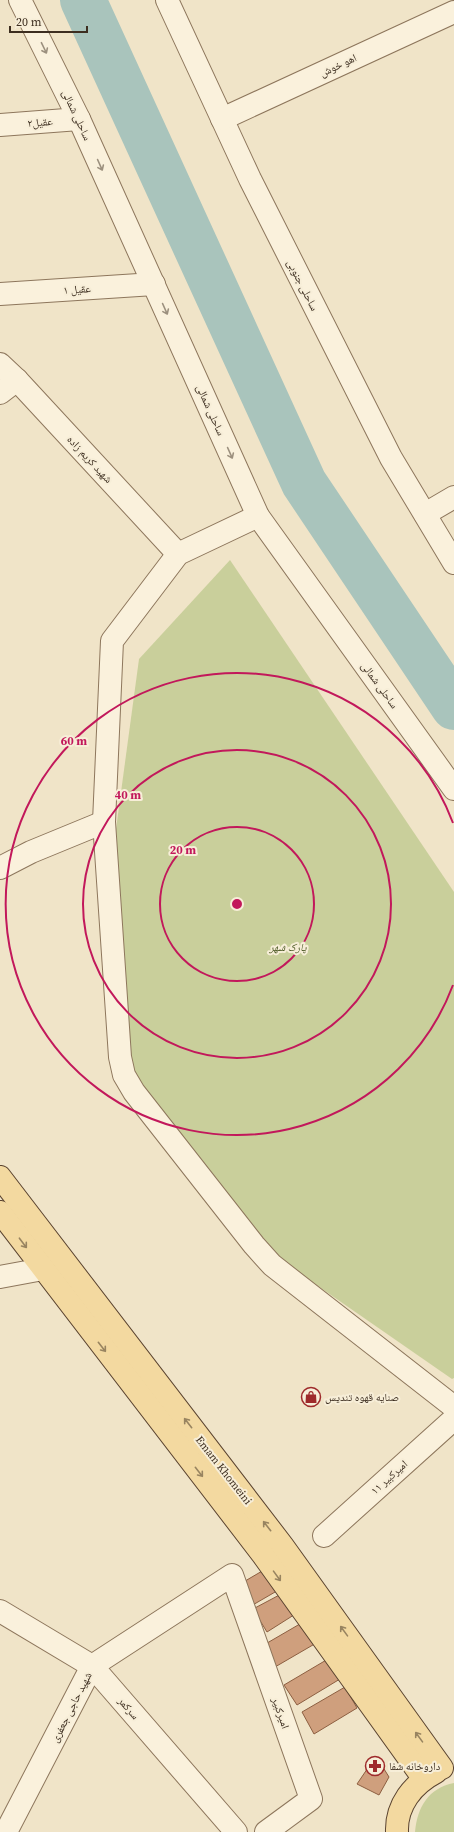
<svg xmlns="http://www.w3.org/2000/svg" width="454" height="1832" font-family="'Source Serif 4','Noto Naskh Arabic',serif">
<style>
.green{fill:#c9cf9b}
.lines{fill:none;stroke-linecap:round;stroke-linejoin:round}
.river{stroke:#a9c4bc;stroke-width:46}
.building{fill:#cf9f7d;stroke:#8d5f41}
.minor-casing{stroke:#8d765c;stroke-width:24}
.major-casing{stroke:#5b4430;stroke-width:24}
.minor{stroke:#faf1dc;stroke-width:22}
.major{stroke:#f3d9a0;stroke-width:22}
.oneway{stroke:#9c907e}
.oneway2{stroke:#988460}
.ring{fill:none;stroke:#c2185b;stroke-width:2}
.labels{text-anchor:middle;stroke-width:4;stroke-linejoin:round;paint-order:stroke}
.street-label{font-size:11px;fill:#3d2e20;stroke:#f7eed8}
.park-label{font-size:11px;font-style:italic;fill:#4d5a26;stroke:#f7eed8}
.poi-label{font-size:11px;fill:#3d2e20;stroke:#f7eed8;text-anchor:start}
.centre{fill:#c2185b;stroke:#f7eed8;stroke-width:2}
.ring-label{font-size:12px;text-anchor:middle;font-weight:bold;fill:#c2185b;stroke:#f7eed8;stroke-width:4;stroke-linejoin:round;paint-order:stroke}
</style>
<rect width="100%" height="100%" fill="#f0e4c8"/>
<!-- green -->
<g class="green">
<path d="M230,560L454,892V1378L452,1379L279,1259L129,1073L116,829L139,659Z"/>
<path d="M454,1783V1832H415C417,1808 428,1788 454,1783Z"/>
</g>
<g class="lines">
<!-- river -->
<path class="river" d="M83,0L304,483L454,707"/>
</g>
<!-- building -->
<g class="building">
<path d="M269,1567L282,1588L251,1606L240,1584Z"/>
<path d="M285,1592L297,1613L267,1632L253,1609Z"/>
<path d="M305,1621L318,1642L275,1667L262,1646Z"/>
<path d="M328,1659L340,1679L297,1705L284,1685Z"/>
<path d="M345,1687L357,1708L314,1734L302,1712Z"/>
<path d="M376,1756L389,1777L379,1795L357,1784Z"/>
</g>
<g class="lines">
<!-- minor casing -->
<g class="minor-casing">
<g id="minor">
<path d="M20,0L79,119L258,516L454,789"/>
<path d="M167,0L250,179L391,458L454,563"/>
<path d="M222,119L454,12"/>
<path d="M0,125L79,119"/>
<path d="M0,294L154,284"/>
<path d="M0,364L17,380L178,554"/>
<path d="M0,393L17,380"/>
<path d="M425,514L454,497"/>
<path d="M258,516L178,554L112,641L104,822L120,1057L124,1075L134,1092L254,1245L272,1265L454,1407"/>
<path d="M0,868L31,852L104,822"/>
<path d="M0,1277L43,1269"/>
<path d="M324,1536L454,1419"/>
<path d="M0,1611L92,1666L236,1832"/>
<path d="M6,1832L92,1666L232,1575L311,1799L266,1832"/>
</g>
</g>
<!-- major casing -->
<g class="major-casing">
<g id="major">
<path d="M0,1177L282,1545L442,1768"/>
<path d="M0,1212L263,1555L423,1778"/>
<path d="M397,1832C396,1805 413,1784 436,1772"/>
</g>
</g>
<!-- minor -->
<use href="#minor" class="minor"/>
<!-- major -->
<use href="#major" class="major"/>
</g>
<!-- one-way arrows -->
<defs><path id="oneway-shaft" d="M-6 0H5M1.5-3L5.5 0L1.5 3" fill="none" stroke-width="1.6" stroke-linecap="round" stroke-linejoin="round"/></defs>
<g class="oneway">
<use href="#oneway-shaft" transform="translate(44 48) rotate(64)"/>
<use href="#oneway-shaft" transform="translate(100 165) rotate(66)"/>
<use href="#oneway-shaft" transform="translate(165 309) rotate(66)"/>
<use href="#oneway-shaft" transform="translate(230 453) rotate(66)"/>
</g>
<g class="oneway2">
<use href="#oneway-shaft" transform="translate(23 1243) rotate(53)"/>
<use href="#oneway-shaft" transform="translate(102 1347) rotate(52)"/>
<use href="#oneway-shaft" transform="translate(188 1423) rotate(-128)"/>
<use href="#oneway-shaft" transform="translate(199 1472) rotate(52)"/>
<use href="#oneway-shaft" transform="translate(267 1526) rotate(-128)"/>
<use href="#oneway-shaft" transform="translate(277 1576) rotate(54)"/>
<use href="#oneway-shaft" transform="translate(344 1631) rotate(-126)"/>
<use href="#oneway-shaft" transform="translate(419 1737) rotate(-126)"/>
</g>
<!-- distance rings -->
<g class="ring">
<circle cx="237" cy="904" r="77"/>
<circle cx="237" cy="904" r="154"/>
<path d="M453 985A231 231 0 1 1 453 823"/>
</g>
<!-- icons -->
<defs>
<g id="shop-ring" transform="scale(1)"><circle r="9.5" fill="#f7eed8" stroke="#9e2a2b" stroke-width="1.5"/><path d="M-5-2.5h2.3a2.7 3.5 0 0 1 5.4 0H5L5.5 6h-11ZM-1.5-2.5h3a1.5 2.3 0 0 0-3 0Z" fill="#9e2a2b"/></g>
<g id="pharmacy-ring" transform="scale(1)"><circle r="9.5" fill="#f7eed8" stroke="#9e2a2b" stroke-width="1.5"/><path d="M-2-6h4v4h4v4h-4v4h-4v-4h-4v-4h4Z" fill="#9e2a2b"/></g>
</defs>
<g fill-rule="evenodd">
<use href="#shop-ring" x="311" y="1397"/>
<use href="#pharmacy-ring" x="375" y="1766"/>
</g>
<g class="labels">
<!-- street labels -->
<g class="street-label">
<text transform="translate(338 65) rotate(-25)" y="4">اهو خوش</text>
<text transform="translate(77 115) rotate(65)" y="4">ساحلی شمالی</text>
<text transform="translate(40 122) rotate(-5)" y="4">عقیل۲</text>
<text transform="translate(303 285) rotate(63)" y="4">ساحلی جنوبی</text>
<text transform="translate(77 289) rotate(-4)" y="4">عقیل ۱</text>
<text transform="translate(211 410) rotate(66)" y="4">ساحلی شمالی</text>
<text transform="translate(90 459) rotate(47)" y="4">شهید کریم زاده</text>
<text transform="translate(380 685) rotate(54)" y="4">ساحلی شمالی</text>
<text transform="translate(224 1470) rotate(52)" y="4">Emam Khomeini</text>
<text transform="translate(389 1477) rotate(-42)" y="4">امیرکبیر ۱۱</text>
<text transform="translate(71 1707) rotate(-63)" y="4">شهید حاجی جعفری</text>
<text transform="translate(129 1708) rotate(49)" y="4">سرکمر</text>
<text transform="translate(281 1713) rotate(71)" y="4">امیرکبیر</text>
</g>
<!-- park labels -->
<g class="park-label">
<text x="288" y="951">پارک شهر</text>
</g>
<!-- poi labels -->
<g class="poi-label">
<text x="325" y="1401">صنایه قهوه تندیس</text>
<text x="389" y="1770">داروخانه شفا</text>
</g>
</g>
<circle cx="237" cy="904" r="6" class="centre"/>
<g class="ring-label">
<text x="74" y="745">60 m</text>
<text x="128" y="799">40 m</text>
<text x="183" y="854">20 m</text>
</g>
<!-- scale -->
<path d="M10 26v6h77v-6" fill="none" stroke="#3d2e20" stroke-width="2"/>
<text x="16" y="26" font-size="12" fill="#3d2e20" stroke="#f7eed8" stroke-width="3" paint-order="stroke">20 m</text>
</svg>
